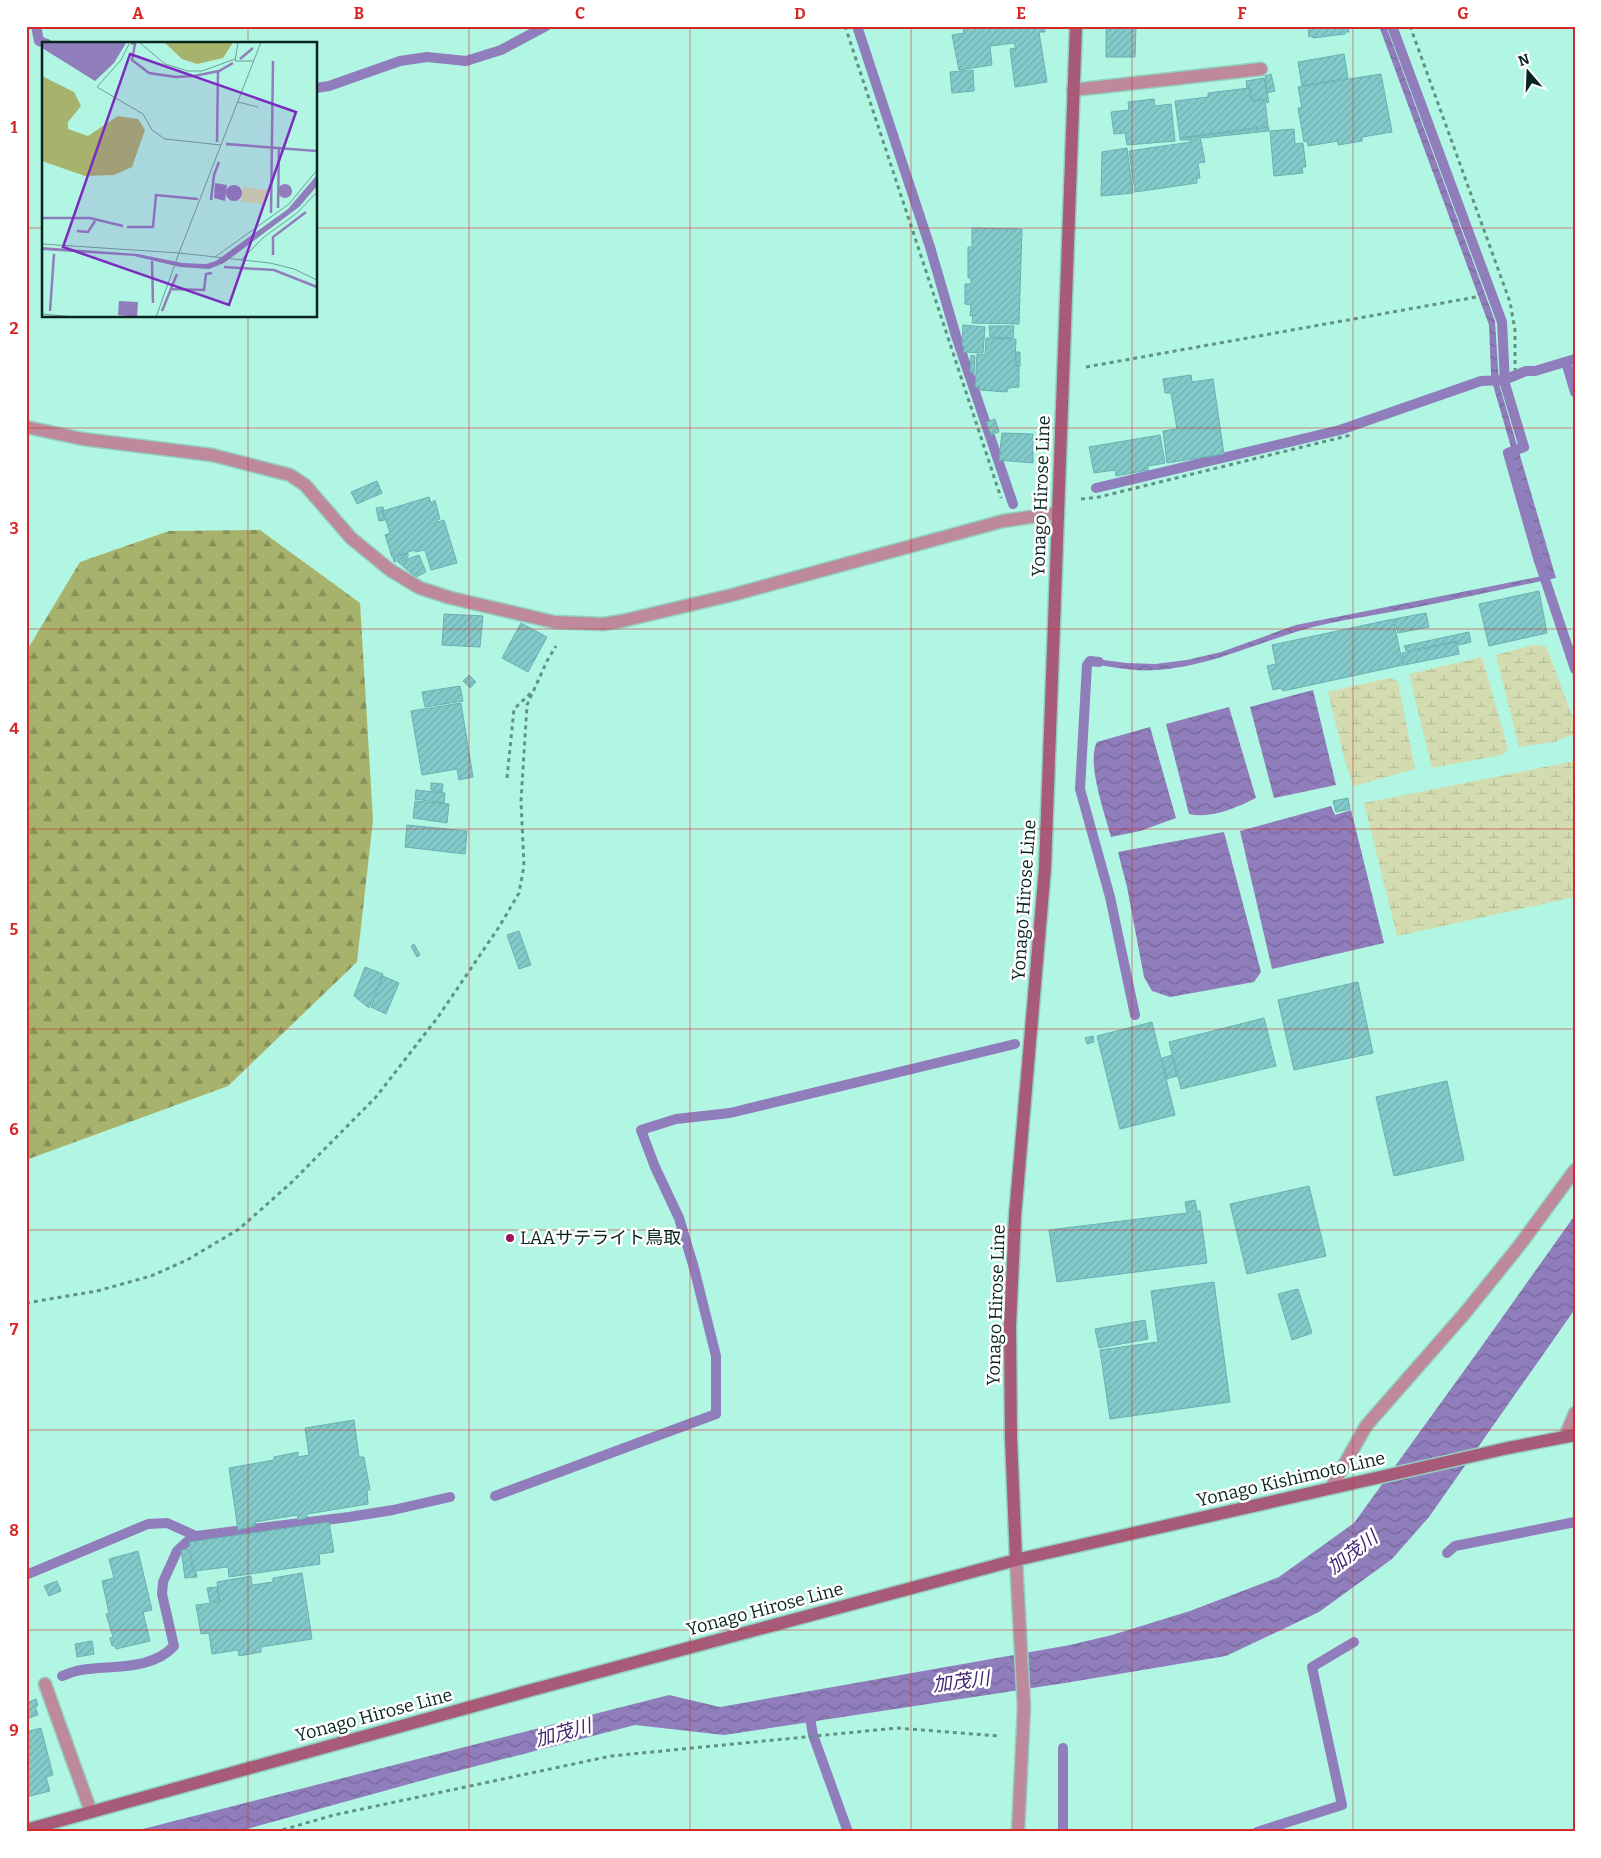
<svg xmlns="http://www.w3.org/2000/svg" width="1601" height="1858" font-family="Bitter,'Noto Sans JP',serif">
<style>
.forest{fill:url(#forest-firs)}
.wetland{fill:url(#wetland-marsh)}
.water{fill:url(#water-waves)}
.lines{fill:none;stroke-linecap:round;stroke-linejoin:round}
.stream{stroke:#907ebc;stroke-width:10}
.building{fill:url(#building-hatch);stroke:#69b1b2}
.service-casing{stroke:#93cfc0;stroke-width:15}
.minor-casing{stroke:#93cfc0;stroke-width:15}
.tertiary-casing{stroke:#93cfc0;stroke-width:15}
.secondary-casing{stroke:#93cfc0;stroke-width:15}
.path{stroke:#619286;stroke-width:3;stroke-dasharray:4 4;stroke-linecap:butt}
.service{stroke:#be899b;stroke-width:12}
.minor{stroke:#be899b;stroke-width:12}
.tertiary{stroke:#be899b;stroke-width:12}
.secondary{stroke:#a75b78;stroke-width:12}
.grid{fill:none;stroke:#d62828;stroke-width:1;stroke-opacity:0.55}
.poi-dot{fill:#9f115b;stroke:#fff;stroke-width:2}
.labels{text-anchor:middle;stroke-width:5;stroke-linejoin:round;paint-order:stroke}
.street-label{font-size:18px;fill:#08241f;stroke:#fff}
.poi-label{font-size:18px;fill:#08241f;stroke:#fff;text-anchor:start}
.water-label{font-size:19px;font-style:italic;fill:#432772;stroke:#fff}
.inset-river{fill:none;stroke:#907ebc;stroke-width:2.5}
.inset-road{fill:none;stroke:#6da195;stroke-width:1}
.view{fill:#7b2cbf;fill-opacity:0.15;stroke:#7b2cbf;stroke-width:2.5}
.inset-edge{fill:none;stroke:#08241f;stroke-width:2.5}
.neatline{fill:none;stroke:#d62828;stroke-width:2}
.grid-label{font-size:16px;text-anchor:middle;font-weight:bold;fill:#d62828}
</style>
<defs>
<pattern id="forest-firs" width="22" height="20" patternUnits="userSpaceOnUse" patternTransform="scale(1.25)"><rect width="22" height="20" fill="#a7b36d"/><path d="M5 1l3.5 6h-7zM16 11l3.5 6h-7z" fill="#869159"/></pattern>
<pattern id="wetland-marsh" width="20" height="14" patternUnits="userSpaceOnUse" patternTransform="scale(1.25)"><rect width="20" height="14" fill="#d3dcb0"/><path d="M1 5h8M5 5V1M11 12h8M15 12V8" fill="none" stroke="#b4bd97"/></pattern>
<pattern id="water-waves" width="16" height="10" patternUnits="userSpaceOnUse" patternTransform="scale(1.25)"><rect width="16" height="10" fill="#907ebc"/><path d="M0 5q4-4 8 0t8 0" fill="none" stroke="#746798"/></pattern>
<pattern id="building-hatch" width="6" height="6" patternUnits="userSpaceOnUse" patternTransform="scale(1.25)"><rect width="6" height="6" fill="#83cbcb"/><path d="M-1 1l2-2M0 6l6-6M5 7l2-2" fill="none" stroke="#70aeae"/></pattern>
</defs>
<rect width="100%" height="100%" fill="#b1f5e3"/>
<!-- forest -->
<path class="forest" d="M260,530L360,603L373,820L357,962L228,1086L26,1160V652L80,562L169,531Z"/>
<!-- wetland -->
<g class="wetland">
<path d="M1532,645L1546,646L1575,723V734L1554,742L1519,747L1496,655Z"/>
<path d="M1482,657L1508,749L1502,755L1432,768L1409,674Z"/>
<path d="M1389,678L1398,681L1415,769L1354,786L1344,758L1328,692Z"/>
<path d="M1575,761V897L1397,936L1364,803Z"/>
</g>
<!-- water -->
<g class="water">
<path d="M1379,26H1386L1495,321L1499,384L1556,578C1507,588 1458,599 1408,609C1381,614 1353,618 1326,624C1269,636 1214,667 1155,670C1132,672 1109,666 1087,663V658L1127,663L1155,664L1187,660L1221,652L1296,625L1548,575L1493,385L1491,374L1489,325Z"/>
<path d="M1313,690L1336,785L1274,798L1250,707Z"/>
<path d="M1229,707L1256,798C1236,808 1211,819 1189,814L1166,724Z"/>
<path d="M1150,727L1176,818L1140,831L1111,837C1105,814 1086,762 1097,742Z"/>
<path d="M1331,806L1335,815L1351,810L1384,943L1272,969L1240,831Z"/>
<path d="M1224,832L1261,972L1254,982L1170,997L1152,991L1144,977L1127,887L1118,852Z"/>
<path d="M1575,1215V1309L1429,1517L1392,1559L1319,1612L1226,1656L1065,1683L724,1735L635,1725L438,1776L236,1832H131L669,1695L720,1707L1070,1645L1112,1635L1190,1611L1279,1577L1354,1523L1479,1350Z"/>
</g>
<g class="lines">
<!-- stream -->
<g class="stream">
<path d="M36,26L39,41L47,44"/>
<path d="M857,26L930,247L956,336L1013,504"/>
<path d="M1392,26L1502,322L1505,384L1524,447L1508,453L1538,558L1575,669"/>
<path d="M316,88L329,86L400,61L427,57L466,61L501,50L546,26"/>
<path d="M1566,362L1575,392"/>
<path d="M1096,488L1340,430L1481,381L1504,380L1526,371H1535L1575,359"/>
<path d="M1099,662L1090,661L1087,665L1080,789L1110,897L1135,1015"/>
<path d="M495,1496L716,1414V1356L694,1268L679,1218L655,1167L641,1130L676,1119L730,1113L1015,1044"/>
<path d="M1447,1553L1455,1546L1575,1522"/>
<path d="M26,1575L148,1524L167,1523L196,1536L349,1517L393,1510L450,1497"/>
<path d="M62,1676C68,1674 74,1671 81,1670C111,1665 151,1671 174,1646L162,1594L163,1582L177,1551L188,1541L196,1536"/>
<path d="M809,1712L813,1735L848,1832"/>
<path d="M1063,1748V1832"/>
<path d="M1257,1832L1342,1805L1312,1667L1354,1642"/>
</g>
</g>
<!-- building -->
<g class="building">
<path d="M963,26H1044L1045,32H1039L1047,82L1015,87L1010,49L1016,48L1014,43L990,46L992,65L959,70L952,35L964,33Z"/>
<path d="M1106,26H1136L1135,57H1106Z"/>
<path d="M1308,26H1348L1349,32H1345V34L1313,38V36L1309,37Z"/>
<path d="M1344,54L1348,78L1302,86L1298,62Z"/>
<path d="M973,70L974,91L952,93L950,72Z"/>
<path d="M1271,74L1275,91L1267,93L1265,76Z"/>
<path d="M1381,74L1392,132L1362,137V141L1338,145V141L1308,146L1307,141L1304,142L1298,108H1302L1298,87Z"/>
<path d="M1264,78L1269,102L1267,103L1266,99L1252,100L1250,88H1247L1246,81Z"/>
<path d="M1249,88L1251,101L1265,100L1268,126L1180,138L1175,101L1208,97V93Z"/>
<path d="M1154,99L1155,106L1171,104L1175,141L1127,145L1125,133L1114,134L1111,112L1129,110L1128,102Z"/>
<path d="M1269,127V131L1202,138L1201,136Z"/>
<path d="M1294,129L1295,144L1303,143L1306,167H1302L1303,173L1274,176L1270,131Z"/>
<path d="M1200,136L1205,162L1198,163L1200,178H1197V183L1135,192L1129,151L1191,142V137Z"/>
<path d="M1190,137V140H1180V138Z"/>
<path d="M1127,148L1133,193L1101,196L1102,152Z"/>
<path d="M972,228L1022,229L1019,324L972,323L973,315L970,316L971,305L965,304V284H971V278H968V247H972Z"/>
<path d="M963,325L985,327L983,353L963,352L964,346H962Z"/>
<path d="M989,326H1014L1013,338L990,337Z"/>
<path d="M986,338L1016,339L1015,366H1019V387L1008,388L1007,392L980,390V387H975L977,354L985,355Z"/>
<path d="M1016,352H1020V366L1016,365Z"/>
<path d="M971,355L975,356L974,373L970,372Z"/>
<path d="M1191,375L1192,382L1213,379L1224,454L1167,463L1163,431L1177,429L1171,393H1165L1163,379Z"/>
<path d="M995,419L999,432L991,435L986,422Z"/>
<path d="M1002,433L1033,434V463L999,460Z"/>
<path d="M1160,435L1165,463L1148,466V470L1116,476L1115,470L1094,473L1089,447Z"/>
<path d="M377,481L382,493L357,504L351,492Z"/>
<path d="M429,497L431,503L435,500L440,519L437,520L438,522L444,520L457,563L431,570L425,550L415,552V550L392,557L385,535L390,533L383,511Z"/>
<path d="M383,507L384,510H382L385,520L379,521L376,508Z"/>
<path d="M408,553V557L394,562L393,558Z"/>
<path d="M419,555L426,572L416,577L398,562Z"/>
<path d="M1539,591L1547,633L1489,646L1479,604Z"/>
<path d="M1426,613L1429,627L1398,633L1394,619Z"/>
<path d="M444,614L483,616L480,647L442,645Z"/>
<path d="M1393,619L1403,665L1283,691L1281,688L1273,690L1267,666L1276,664L1272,645Z"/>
<path d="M521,623L547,637L528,672L502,658Z"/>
<path d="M1469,632L1471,642L1459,645L1458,641L1406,651L1404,646Z"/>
<path d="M1457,642L1459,654L1404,665L1402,653Z"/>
<path d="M469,675L476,682L470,688L463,681Z"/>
<path d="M460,686L463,701L425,707L422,692Z"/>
<path d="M461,703L473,777L459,780L457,769L422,775L411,711Z"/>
<path d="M431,783L443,784L442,792L431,790Z"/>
<path d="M416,790L445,793L444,803L415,799Z"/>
<path d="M1348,798L1350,809L1336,812L1333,801Z"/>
<path d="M415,801L449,804L447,823L413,818Z"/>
<path d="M407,825L467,831L465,854L405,847Z"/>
<path d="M519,931L531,965L519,969L507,935Z"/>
<path d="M414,944L420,955L417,957L411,946Z"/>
<path d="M365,967L383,974L369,1008L354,996Z"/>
<path d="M383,976L399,983L386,1014L371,1007Z"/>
<path d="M1358,982L1373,1053L1294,1070L1278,1000Z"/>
<path d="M1264,1018L1276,1066L1181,1089L1169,1042Z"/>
<path d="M1152,1022L1175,1115L1120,1129L1097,1036Z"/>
<path d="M1093,1036L1094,1042L1087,1044L1085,1038Z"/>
<path d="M1172,1055L1177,1076L1167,1079L1162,1058Z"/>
<path d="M1447,1081L1464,1160L1394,1176L1376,1097Z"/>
<path d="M1309,1186L1326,1256L1247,1274L1230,1204Z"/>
<path d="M1195,1200L1197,1211H1200L1207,1263L1057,1282L1049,1230L1187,1213L1185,1202Z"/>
<path d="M1214,1282L1230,1402L1110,1419L1100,1350L1158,1342L1151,1291Z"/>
<path d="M1298,1289L1312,1333L1292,1340L1278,1294Z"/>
<path d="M1145,1320L1148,1339L1099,1348L1095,1329Z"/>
<path d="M354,1420L359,1457H364L370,1490H367L368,1504L307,1514V1518L298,1520L297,1515L255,1522V1526L238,1530L229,1468L274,1460V1457L298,1452V1457L309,1455L305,1428Z"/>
<path d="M329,1522L334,1552L319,1554L320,1564L229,1577L228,1567L194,1571L189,1542Z"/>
<path d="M189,1549L193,1572H196L197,1577L185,1578L181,1550Z"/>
<path d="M138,1551L152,1610L143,1612L150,1641L116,1649L115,1646H112L110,1638L113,1637L106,1614L109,1613L102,1581L114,1578L109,1559Z"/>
<path d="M302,1573L312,1639L261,1647V1652L239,1656L238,1650L212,1654L209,1633L201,1634L196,1605L220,1602L217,1582L251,1576L252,1585L273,1582V1578Z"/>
<path d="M57,1581L61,1591L49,1596L44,1586Z"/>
<path d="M217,1587L219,1601L210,1602L207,1588Z"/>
<path d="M92,1641L94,1654L77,1657L75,1644Z"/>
<path d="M36,1699L38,1706H35L38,1715L26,1719V1703Z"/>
<path d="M41,1728L53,1775L46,1777L50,1791L26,1797V1732Z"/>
</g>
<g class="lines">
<!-- service casing -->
<g class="service-casing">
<g id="service">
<path d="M1073,90L1261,69"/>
<path d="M45,1684L91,1812"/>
</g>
</g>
<!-- minor casing -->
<g class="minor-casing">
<g id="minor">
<path d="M26,427L83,439L212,455L290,475L305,485L351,538L390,570L420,588L451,598L554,622L603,624L622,621L732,595L1003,521L1058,513"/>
<path d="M1565,1437L1575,1413"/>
<path d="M1331,1488L1366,1426L1465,1313L1519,1246L1575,1170"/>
</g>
</g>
<!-- tertiary casing -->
<g class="tertiary-casing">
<path id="tertiary" d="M1016,1560L1024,1707L1018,1832"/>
</g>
<!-- secondary casing -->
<g class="secondary-casing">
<g id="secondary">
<path d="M1016,1560L1011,1438L1010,1326L1015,1216L1045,868L1076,26"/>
<path d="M26,1830L528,1691L1016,1560L1508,1448L1575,1435"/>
</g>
</g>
<!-- path -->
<g class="path">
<path d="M845,26L1001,498"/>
<path d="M1410,26L1510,302L1515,330V370"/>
<path d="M1086,367L1476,297"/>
<path d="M1081,499L1099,497L1351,435"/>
<path d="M507,778L514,709L532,692"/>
<path d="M26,1303L97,1291L151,1276L187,1260L239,1229L292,1182L376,1097L438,1017L499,927L519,893L524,866L521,801L527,705L547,661L556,646"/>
<path d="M275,1832L334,1815L611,1756L897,1728L999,1736"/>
</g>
<!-- service -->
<use href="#service" class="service"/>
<!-- minor -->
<use href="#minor" class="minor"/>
<!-- tertiary -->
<use href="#tertiary" class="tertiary"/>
<!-- secondary -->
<use href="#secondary" class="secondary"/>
</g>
<!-- grid -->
<path class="grid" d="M248,26V44M469,26V1832M690,26V1832M911,26V1832M1132,26V1832M1353,26V1832M26,228H44M316,228H1575M248,316V1832M26,428H1575M26,629H1575M26,829H1575M26,1029H1575M26,1230H1575M26,1430H1575M26,1630H1575"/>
<!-- markers -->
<circle class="poi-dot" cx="510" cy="1238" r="5"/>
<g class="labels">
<!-- street labels -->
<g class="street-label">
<text transform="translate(1041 496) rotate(-88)" y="6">Yonago Hirose Line</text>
<text transform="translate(1024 900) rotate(-86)" y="6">Yonago Hirose Line</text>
<text transform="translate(996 1305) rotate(-88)" y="6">Yonago Hirose Line</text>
<text transform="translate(1291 1479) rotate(-13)" y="6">Yonago Kishimoto Line</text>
<text transform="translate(765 1609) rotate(-15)" y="6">Yonago Hirose Line</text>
<text transform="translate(374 1715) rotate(-15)" y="6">Yonago Hirose Line</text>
</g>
<!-- poi labels -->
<g class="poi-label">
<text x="520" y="1244">LAAサテライト鳥取</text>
</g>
<!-- water labels -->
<g class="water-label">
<text transform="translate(1352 1552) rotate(-37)" y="7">加茂川</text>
<text transform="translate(961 1681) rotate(-7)" y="7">加茂川</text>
<text transform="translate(563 1732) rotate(-15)" y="7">加茂川</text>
</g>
</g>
<!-- overview -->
<g transform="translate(42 42)">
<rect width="275" height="275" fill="#b1f5e3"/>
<path d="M122,0H190V2L181,16L155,22L140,17ZM0,34L32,50L39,64L26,80V87L46,94L76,74L96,77L103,88L90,125L72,133L43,134L0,119Z" fill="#a7b36d"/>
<path d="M201,145L226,148L224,162L199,160Z" fill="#d3dcb0"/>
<path d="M0,0H84V1L72,21L53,39L0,6ZM275,133V144L257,165L182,221L167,227L138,225L92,214L0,208V205L96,212L140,221L164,222L174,219L246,167ZM173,141L185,143L183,159L172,156ZM236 149a7 7 0 1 1 14 0a7 7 0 1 1-14 0ZM184 151a8 8 0 1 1 16 0a8 8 0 1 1-16 0ZM77,259L96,260L95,275L76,273Z" fill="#907ebc"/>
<path class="inset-river" d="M89,1L93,2L90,18L107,31L134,35L152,34L177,29L191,21M198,17L211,6M175,100L176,29M184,102L275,109M169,158L172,133L177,120M236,166L237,106M229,171L231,19M0,176H48L81,184M85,185H111L114,153L156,157M35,189L46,190L53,179M231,213V195L264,170M110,219L111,261M182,225L232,228L275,245M129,247L162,248L164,232L170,231M8,269L12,212M120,269L135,232"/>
<path class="inset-road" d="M88,0L79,18L55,45L101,72L110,88L123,97L179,103M97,0L123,22L146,29H160L193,17M196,0L193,19H212M196,60L216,65M0,202L137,211L228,221L252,227L275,238M137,211L219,0M173,215L247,162L275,128M199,218L222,195L255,171L275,150M0,272L33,275M114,275L137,211"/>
<path class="view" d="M88,12L254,70L187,263L21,205Z"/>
<rect width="275" height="275" class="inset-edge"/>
</g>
<!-- border -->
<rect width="1601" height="1858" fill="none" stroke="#ffffff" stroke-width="55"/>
<!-- north arrow -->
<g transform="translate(1528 72) rotate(341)" stroke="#ffffff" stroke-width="4" paint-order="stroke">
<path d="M0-4L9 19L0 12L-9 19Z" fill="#08241f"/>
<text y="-8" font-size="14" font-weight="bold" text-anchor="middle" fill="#08241f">N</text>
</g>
<rect x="28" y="28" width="1546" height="1802" class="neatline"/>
<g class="grid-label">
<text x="138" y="19">A</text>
<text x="359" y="19">B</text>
<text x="580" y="19">C</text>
<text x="800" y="19">D</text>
<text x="1021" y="19">E</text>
<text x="1242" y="19">F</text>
<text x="1463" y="19">G</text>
<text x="14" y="133">1</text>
<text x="14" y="334">2</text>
<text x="14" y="534">3</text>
<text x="14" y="734">4</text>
<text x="14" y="935">5</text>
<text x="14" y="1135">6</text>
<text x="14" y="1335">7</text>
<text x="14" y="1536">8</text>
<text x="14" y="1736">9</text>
</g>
</svg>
